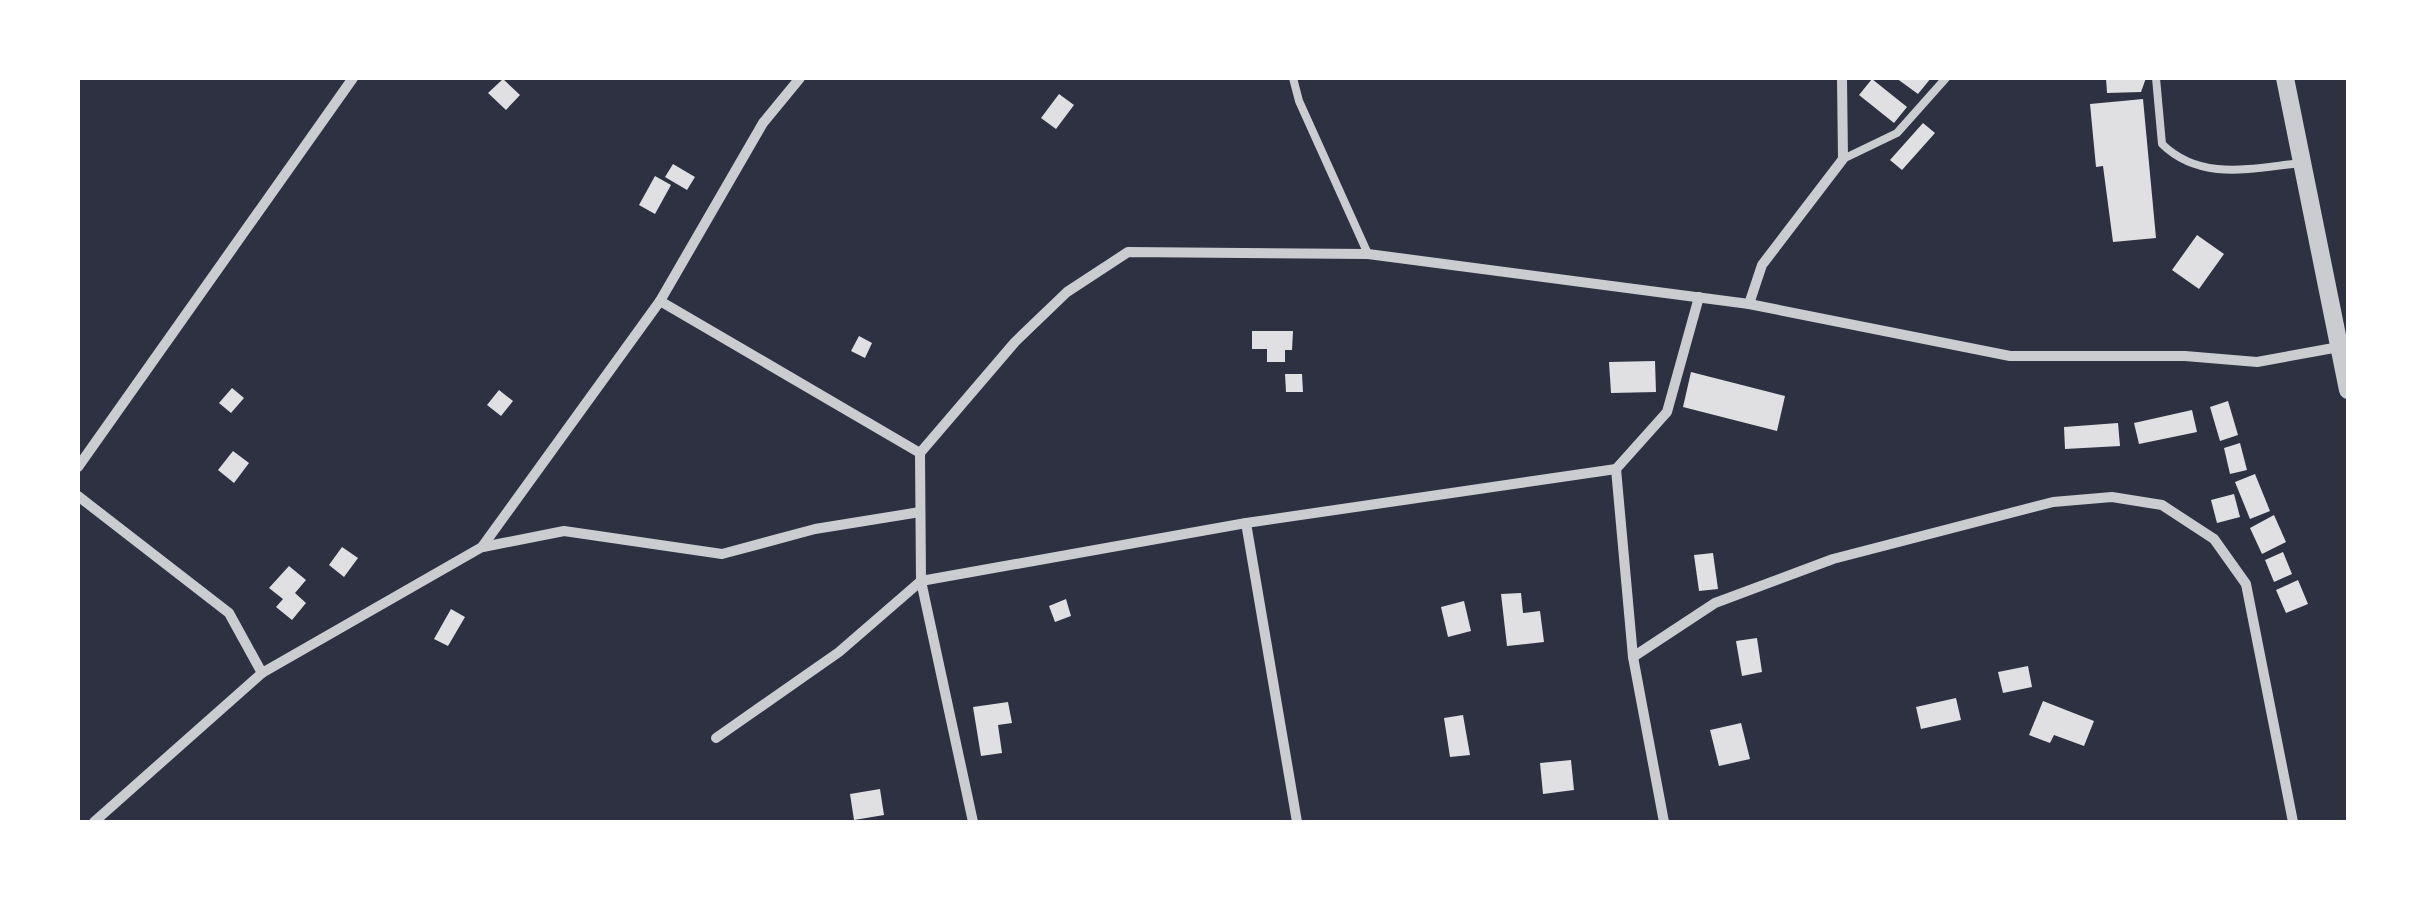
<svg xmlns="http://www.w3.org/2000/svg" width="2426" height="900" font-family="Mulish,sans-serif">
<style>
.building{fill:#e0e0e3}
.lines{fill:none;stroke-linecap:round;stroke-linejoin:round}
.service{stroke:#caccd0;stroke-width:8}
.minor{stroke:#caccd0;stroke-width:10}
.tertiary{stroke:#caccd0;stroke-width:18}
</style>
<rect width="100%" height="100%" fill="#2d3142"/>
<!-- building -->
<g class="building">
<path d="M1896,78H1931L1918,94Z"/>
<path d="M2106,78H2146L2141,92L2107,93Z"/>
<path d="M503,79L520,95L506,110L488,93Z"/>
<path d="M1872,79L1907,107L1894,123L1859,95Z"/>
<path d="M1059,94L1074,105L1056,129L1041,118Z"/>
<path d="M2143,99L2156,238L2113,242L2103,166L2096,167L2090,104Z"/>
<path d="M1923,123L1935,133L1902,170L1890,160Z"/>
<path d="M673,164L695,177L687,190L665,177Z"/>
<path d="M655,176L671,185L655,214L639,205Z"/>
<path d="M2197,235L2224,254L2199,289L2172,270Z"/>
<path d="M1252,331H1293L1292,350H1285V362H1267V349H1252Z"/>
<path d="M859,336L872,343L865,358L851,351Z"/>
<path d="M1655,361L1656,392L1611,393L1609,362Z"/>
<path d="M1691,372L1785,396L1777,431L1683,407Z"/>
<path d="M1285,374H1302L1303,392H1286Z"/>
<path d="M232,388L244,398L231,413L219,403Z"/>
<path d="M499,390L513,401L501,416L487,405Z"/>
<path d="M2228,401L2238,435L2220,441L2210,407Z"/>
<path d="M2192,410L2197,432L2139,444L2134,423Z"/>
<path d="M2118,423L2120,446L2065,449L2064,427Z"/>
<path d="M2240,443L2247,470L2230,474L2224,448Z"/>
<path d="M233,451L249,463L234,483L218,470Z"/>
<path d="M2255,474L2270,511L2250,519L2235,482Z"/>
<path d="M2234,494L2240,517L2217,523L2211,500Z"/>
<path d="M2274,515L2286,542L2262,554L2250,528Z"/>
<path d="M342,547L358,558L344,577L329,565Z"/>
<path d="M2283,552L2292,574L2274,582L2265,560Z"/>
<path d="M1713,553L1718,589L1699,591L1694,555Z"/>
<path d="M289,566L306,580L295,593L306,603L292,620L276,607L283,599L269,588Z"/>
<path d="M2298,580L2308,604L2286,613L2276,590Z"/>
<path d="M1521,593L1523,613L1540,611L1544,642L1507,646L1501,594Z"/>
<path d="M1066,599L1071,616L1055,622L1049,606Z"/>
<path d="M1464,601L1471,631L1448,637L1441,607Z"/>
<path d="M451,609L465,617L448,646L434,639Z"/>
<path d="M1757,638L1762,672L1742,676L1736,641Z"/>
<path d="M2028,666L2032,687L2003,693L1998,672Z"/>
<path d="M1956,698L1961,720L1921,729L1916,707Z"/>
<path d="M2043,701L2094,721L2084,746L2054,735L2050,743L2029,735Z"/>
<path d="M1008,702L1012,723L998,725L1002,753L981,756L973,707Z"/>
<path d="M1463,715L1470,755L1450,757L1444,718Z"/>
<path d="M1741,723L1750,759L1719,766L1710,730Z"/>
<path d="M1571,760L1574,790L1543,794L1540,763Z"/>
<path d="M880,789L884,815L854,820L850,794Z"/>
</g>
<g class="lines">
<!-- service -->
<g class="service">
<path d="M1293,78L1299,101L1368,254"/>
<path d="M2156,78L2162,144C2201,182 2252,168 2302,163"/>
<path d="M1843,159L1897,133L1946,78"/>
</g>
<!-- minor -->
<g class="minor">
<path d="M660,301L920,453"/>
<path d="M1749,304L1762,265L1843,159L1842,78"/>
<path d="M78,467L353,78"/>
<path d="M1616,469L1633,657L1664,822"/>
<path d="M78,496L229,613L262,673"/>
<path d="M1246,523L1297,822"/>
<path d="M483,547L564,531L722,554L815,529L920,512"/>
<path d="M1633,657L1715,603L1833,559L2053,502L2112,497L2162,505L2214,539L2246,584L2293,822"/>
<path d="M716,738L839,652L921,581L1246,523L1616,469L1667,412L1699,297"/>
<path d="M94,822L262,673L482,547L660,301L763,123L800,78"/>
<path d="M973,822L921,581L920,453L1015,342L1067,292L1128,252L1368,254L1749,304L2010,356H2185L2257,362L2339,347"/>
</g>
<!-- tertiary -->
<path class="tertiary" d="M2285,78L2348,390"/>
</g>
<!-- border -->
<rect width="2426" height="900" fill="none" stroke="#ffffff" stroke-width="160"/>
</svg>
